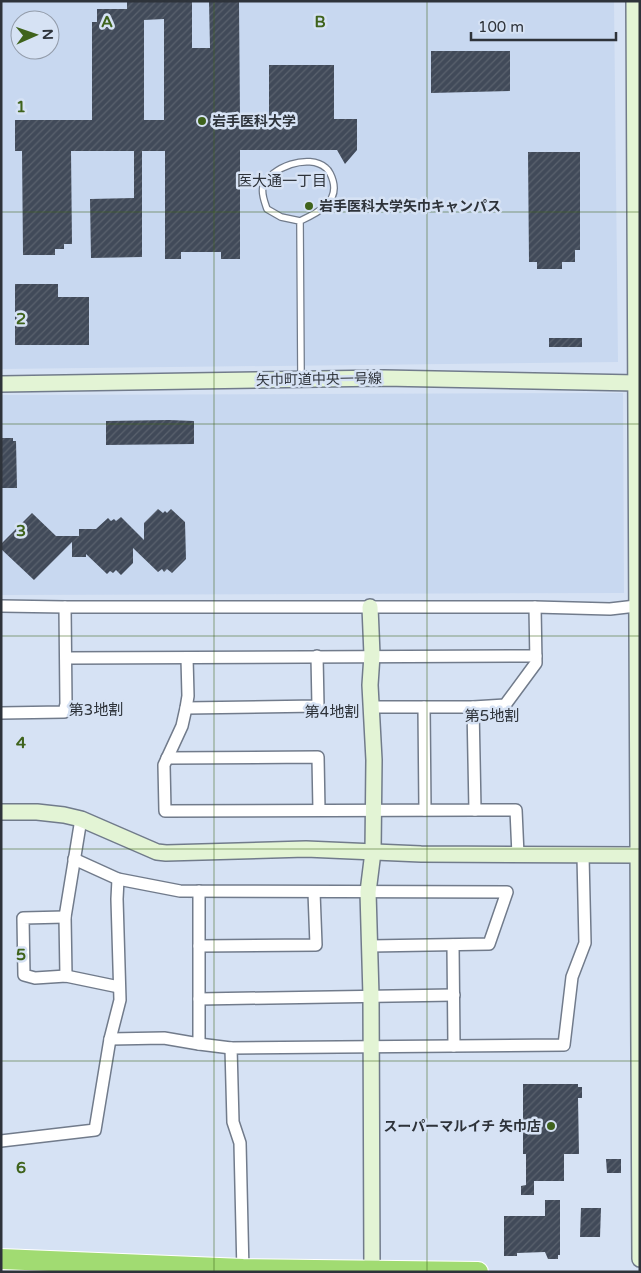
<svg xmlns="http://www.w3.org/2000/svg" width="641" height="1273" font-family="'Varela Round','Noto Sans JP',sans-serif">
<style>
.built{fill:#c8d8f0;fill-rule:evenodd}
.building{fill:url(#building-hatch);fill-rule:evenodd}
.lines{fill:none;stroke-linecap:round;stroke-linejoin:round}
.lane-casing{stroke:#717b8b;stroke-width:8}
.street-casing{stroke:#717b8b;stroke-width:14}
.secondary-casing{stroke:#717b8b;stroke-width:18}
.highway-casing{stroke:#fff;stroke-width:22}
.lane{stroke:#fff;stroke-width:5.5}
.street{stroke:#fff;stroke-width:11}
.secondary{stroke:#e3f4d5;stroke-width:15}
.highway{stroke:#a1db72;stroke-width:20}
.grid{fill:none;stroke:#3f631c;stroke-width:1;stroke-opacity:0.55}
.poi-dot{fill:#3f631c;stroke:#d6e2f4;stroke-width:2}
.labels{text-anchor:middle;stroke-width:5;stroke-linejoin:round;paint-order:stroke}
.poi-label{font-size:14px;font-weight:bold;fill:#2e333a;stroke:#d6e2f4;text-anchor:start}
.street-label{font-size:14px;fill:#2e333a;stroke:#d6e2f4}
.neighbourhood-label{font-size:15px;fill:#2e333a;stroke:#d6e2f4}
.grid-label{font-size:16px;text-anchor:middle;font-weight:bold;fill:#3f631c;stroke:#d6e2f4;stroke-width:5;stroke-linejoin:round;paint-order:stroke}
</style>
<defs>
<pattern id="building-hatch" width="6" height="6" patternUnits="userSpaceOnUse" patternTransform="scale(1.25)"><rect width="6" height="6" fill="#414a59"/><path d="M-1 1l2-2M0 6l6-6M5 7l2-2" fill="none" stroke="#5a626e"/></pattern>
</defs>
<rect width="100%" height="100%" fill="#d6e2f4"/>
<!-- built -->
<g class="built">
<path d="M1,1H614L618,362L1,369ZM20,20H50V50H20Z"/>
<path d="M623,393L624,593L1,595V395Z"/>
</g>
<!-- building -->
<g class="building">
<path d="M127,1H192V48H210L209,1H239L240,119H269V65H334V119H357V150L345,164L337,150H240V259H221V252H181V259H165V151H142V257L91,258L90,199L134,198V151H71L72,244H64V249H55V255H23L22,151H15V120H92V22H97V9H127ZM164,19V120H144V20Z"/>
<path d="M431,51H510V91L431,93Z"/>
<path d="M528,152H580V250H575V262H562V269H537V262H529Z"/>
<path d="M15,284H58V297H89V345H15Z"/>
<rect x="549" y="338" width="33" height="9"/>
<path d="M169,420L194,421V444L106,445V421Z"/>
<path d="M2,438H13V441H16L17,488H2Z"/>
<path d="M158,509L163,513L165,511L167,513L171,509L185,522L186,559L172,573L167,569L164,572L162,569L158,572L133,548V563L121,575L116,570L113,573L110,571L107,574L86,554V557H72V542L34,580L1,549V544L32,513L56,536H79V529H96L108,518L111,521L114,519L116,521L121,517L144,540V523Z"/>
<path d="M523,1084H578V1087H582V1098H578L579,1154H564V1181H534V1195H521V1186L526,1185V1154H523Z"/>
<path d="M606,1159H621V1173H607Z"/>
<path d="M545,1200H560V1255H558V1259H548L545,1252L517,1253V1256H504V1216H545Z"/>
<path d="M581,1208H601L600,1237H580Z"/>
</g>
<g class="lines">
<!-- lane casing -->
<g class="lane-casing">
<path id="lane" d="M300,221C317,213 339,203 333,181C332,177 329,170 326,168C309,153 270,167 263,187C261,194 265,203 267,209L281,217L300,221L301,377"/>
</g>
<!-- street casing -->
<g class="street-casing">
<g id="street">
<path d="M1,606L65,607H535L610,609L636,606"/>
<path d="M66,658L536,656"/>
<path d="M187,658L188,696L186,708L182,726L164,765L165,811L475,810L473,707"/>
<path d="M371,707H473L505,705L536,663L535,607"/>
<path d="M424,707L425,810"/>
<path d="M186,708L318,706L317,656"/>
<path d="M1,713L64,712L66,704L65,607"/>
<path d="M167,758L318,757L319,810"/>
<path d="M475,810H516L518,855"/>
<path d="M74,859L118,879L180,891L507,892L489,944L370,946"/>
<path d="M65,917L23,918L24,975L35,978L66,976L119,987"/>
<path d="M453,945L454,1046"/>
<path d="M199,946L316,945L314,892"/>
<path d="M66,976L65,917L81,819"/>
<path d="M199,999L454,995"/>
<path d="M110,1039L164,1038L199,1044V891"/>
<path d="M199,1044L231,1048"/>
<path d="M1,1141L95,1130L110,1039L120,1000L117,899L118,879"/>
<path d="M243,1272L240,1143L233,1122L231,1048L564,1045L572,977L585,943L583,856"/>
</g>
</g>
<!-- secondary casing -->
<g class="secondary-casing">
<g id="secondary">
<path d="M634,1L640,1259"/>
<path d="M1,384L384,378L637,383L640,381"/>
<path d="M370,607L372,655L370,685L374,760L373,852L368,892L371,996L372,1271"/>
<path d="M1,812H37L64,815L81,819L157,852L166,853L306,849L421,854L638,855"/>
</g>
</g>
<!-- highway casing -->
<g class="highway-casing">
<path id="highway" d="M1,1259L243,1269L478,1272"/>
</g>
<!-- lane -->
<use href="#lane" class="lane"/>
<!-- street -->
<use href="#street" class="street"/>
<!-- secondary -->
<use href="#secondary" class="secondary"/>
<!-- highway -->
<use href="#highway" class="highway"/>
</g>
<!-- grid -->
<path class="grid" d="M214,1V1272M427,1V1272M1,212H640M1,424H640M1,636H640M1,849H640M1,1061H640"/>
<!-- markers -->
<g class="poi-dot">
<circle cx="202" cy="121" r="5"/>
<circle cx="309" cy="206" r="5"/>
<circle cx="551" cy="1126" r="5"/>
</g>
<g class="labels">
<!-- poi labels -->
<g class="poi-label">
<text x="212" y="126">岩手医科大学</text>
<text x="319" y="211">岩手医科大学矢巾キャンパス</text>
<text x="541" y="1131" text-anchor="end">スーパーマルイチ 矢巾店</text>
</g>
<!-- street labels -->
<g class="street-label">
<text transform="translate(319 379) rotate(-1)" y="5">矢巾町道中央一号線</text>
</g>
<!-- neighbourhood labels -->
<g class="neighbourhood-label">
<text x="282" y="186">医大通一丁目</text>
<text x="96" y="715">第3地割</text>
<text x="332" y="717">第4地割</text>
<text x="492" y="721">第5地割</text>
</g>
</g>
<g class="grid-label">
<text x="107" y="27">A</text>
<text x="320" y="27">B</text>
<text x="21" y="112">1</text>
<text x="21" y="324">2</text>
<text x="21" y="536">3</text>
<text x="21" y="748">4</text>
<text x="21" y="960">5</text>
<text x="21" y="1173">6</text>
</g>
<!-- border -->
<rect width="641" height="1273" fill="none" stroke="#2e333a" stroke-width="5"/>
<!-- north arrow -->
<g transform="translate(35 35) rotate(88)"><circle r="24" fill="#d6e2f4" stroke="#939caa"/>
<path d="M0-4L9 19L0 12L-9 19Z" fill="#3f631c"/>
<text y="-8" font-size="14" font-weight="bold" text-anchor="middle" fill="#2e333a">N</text>
</g>
<!-- scale -->
<path d="M471 32v8h145v-8" fill="none" stroke="#2e333a" stroke-width="2.5"/>
<text x="478" y="32" font-size="15" fill="#2e333a" stroke="#d6e2f4" stroke-width="4" paint-order="stroke">100 m</text>
</svg>
